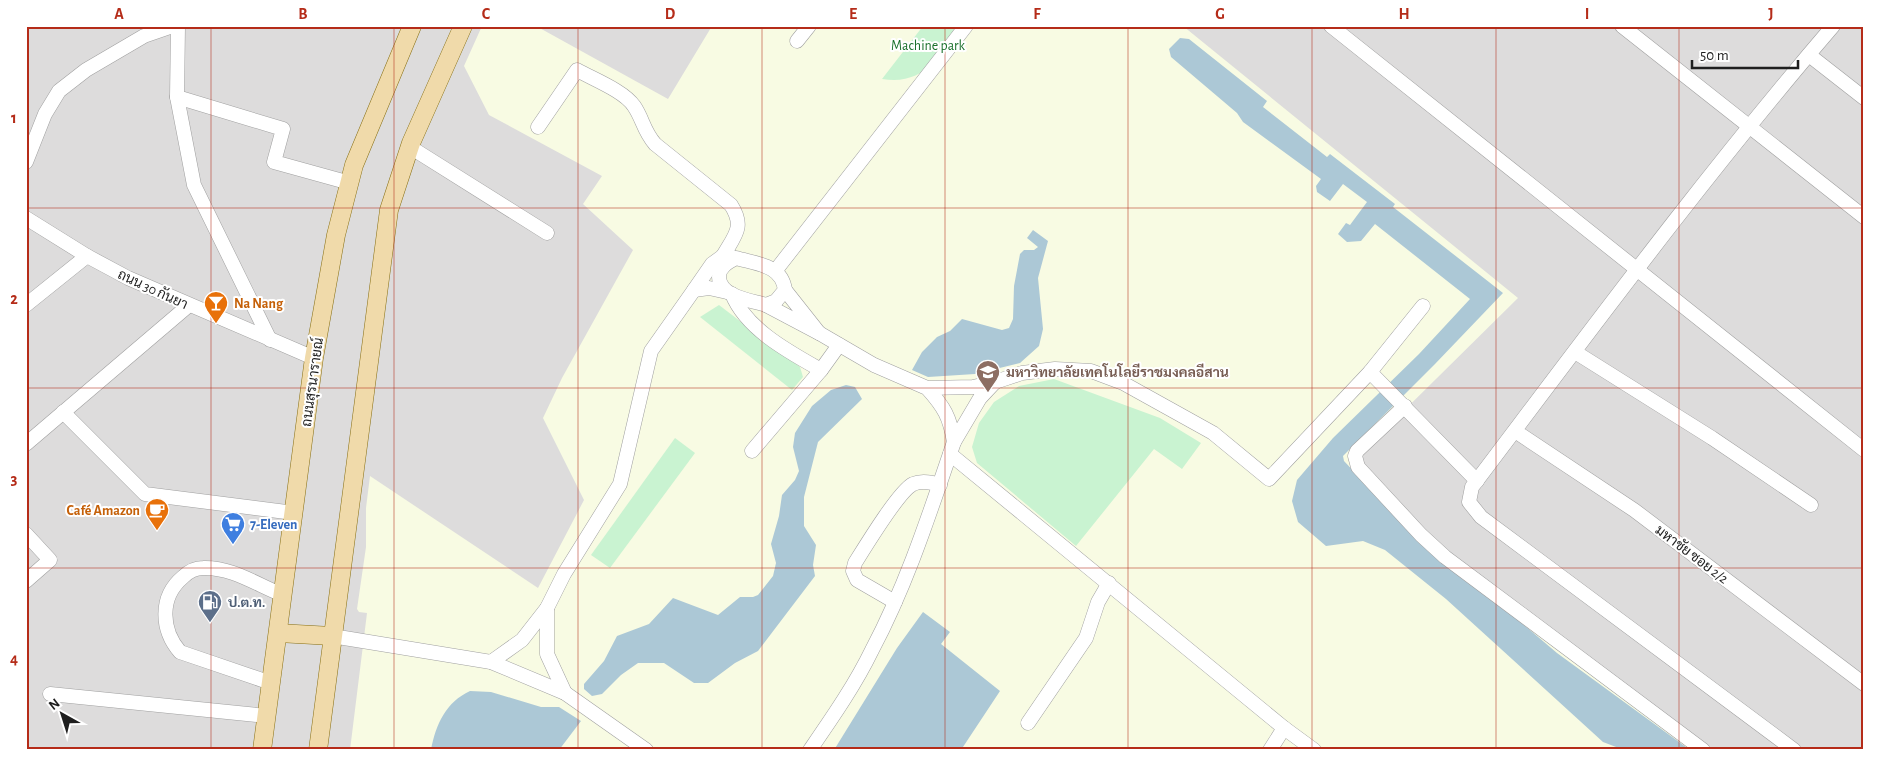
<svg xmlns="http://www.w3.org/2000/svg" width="1890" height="776" font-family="'Alegreya Sans',Sarabun,sans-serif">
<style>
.residential{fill:#dddcdc}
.education{fill:#f8fbe3}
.park{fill:#c9f3d1}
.water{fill:#acc8d6}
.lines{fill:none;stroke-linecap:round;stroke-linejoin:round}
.minor-casing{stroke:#a0a0a0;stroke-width:15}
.major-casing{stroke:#876f13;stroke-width:19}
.minor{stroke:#fff;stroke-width:14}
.major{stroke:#f0daaa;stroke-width:18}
.grid{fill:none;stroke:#b52c19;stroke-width:1;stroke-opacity:0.55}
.labels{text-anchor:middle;stroke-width:4;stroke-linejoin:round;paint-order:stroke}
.park-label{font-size:14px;fill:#1a702b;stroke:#fff}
.street-label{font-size:14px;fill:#1f1f1f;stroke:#fff}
.food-label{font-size:14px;font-weight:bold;fill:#c56008;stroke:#fff;text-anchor:start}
.education-label{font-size:14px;font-weight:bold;fill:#785e54;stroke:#fff;text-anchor:start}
.shop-label{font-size:14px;font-weight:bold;fill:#366cbe;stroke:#fff;text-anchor:start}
.service-label{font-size:14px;font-weight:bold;fill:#4e5e75;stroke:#fff;text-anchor:start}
.neatline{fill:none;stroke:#b52c19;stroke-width:2}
.grid-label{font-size:16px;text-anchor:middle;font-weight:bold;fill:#b52c19}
</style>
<rect width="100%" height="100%" fill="#eeede6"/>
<!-- residential -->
<rect class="residential" x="26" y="26" width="1838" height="724"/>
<!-- education -->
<path class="education" d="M482,26H536L668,99L712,26H1183L1518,298L1356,458L1420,530L1518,608L1714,750H350L367,613L359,612L357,609L366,547V508L370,476L538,588L584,500L543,418L562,378L633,250L583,204L602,176L489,115L464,66Z"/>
<!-- park -->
<g class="park">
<path d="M923,26H962C939,56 924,86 882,79Z"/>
<path d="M719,305L800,367L803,377L792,390L700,317Z"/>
<path d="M1054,379L1160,418L1201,443L1182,469L1154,449L1076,546L977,463L972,447L979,423L994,402L1019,386Z"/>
<path d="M675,438L695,453L610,568L591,555Z"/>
</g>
<!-- water -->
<g class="water">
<path d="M1180,38L1189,39L1267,101L1263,107L1327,157L1330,154L1395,204L1393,207L1503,293L1435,364L1343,456L1344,461L1397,517L1557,653L1690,750H1624L1603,742L1446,599L1385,550L1363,541L1326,546L1298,522L1292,501L1297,480L1333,438L1419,354L1470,299L1375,224L1361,241L1347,242L1338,234L1346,223L1350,225L1367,202L1343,184L1330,201L1317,192L1316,186L1321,179L1243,122L1237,113L1171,57L1169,49Z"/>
<path d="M1033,230L1048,241L1038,278L1043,329L1039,346L1020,363L975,374L928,377L912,370L922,352L937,337L950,331L962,319L1002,330L1009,328L1013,319L1014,286L1020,254L1024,250H1034L1038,247L1027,238Z"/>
<path d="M846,385L855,387L862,399L818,442L804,497V526L816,545L813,565L815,576L758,651L735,663L708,683H694L664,663H638L621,675L602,694L592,696L584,689V684L604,661L617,636L649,624L673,598L718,615L740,597H753L758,595L773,576L776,563L771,544L779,516L782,495L795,480L799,471L793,447L795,433L812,406L831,390Z"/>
<path d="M923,612L950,632L941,644L1000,691L961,750H834L897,648Z"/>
<path d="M470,691L491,692L541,707H559L581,721L559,750H431C436,724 446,702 470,691Z"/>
</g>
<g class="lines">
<!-- minor casing -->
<g class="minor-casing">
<g id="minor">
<path d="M178,26L177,97L194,185L270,340"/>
<path d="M1331,26L1864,450"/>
<path d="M1622,26L1864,217"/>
<path d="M797,41L809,26"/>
<path d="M1809,55L1864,98"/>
<path d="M177,97L283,129L274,162L350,183"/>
<path d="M538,127L577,70C593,79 624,91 634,106C643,119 643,130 655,144L731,205C745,227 735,235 723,256"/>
<path d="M410,147L547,233"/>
<path d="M26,162L45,114L59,91L86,70L144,36L173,26"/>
<path d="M26,218L87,256L128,278L314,358"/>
<path d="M736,258C757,264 782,265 785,290L776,301L766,305C750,300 720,297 719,277C719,267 728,262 736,258Z"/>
<path d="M776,270L966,26"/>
<path d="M727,292L709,288L694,290L712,264L723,256L732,257"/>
<path d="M732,294C746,329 789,352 821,370L839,345"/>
<path d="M26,305L87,256"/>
<path d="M766,305L819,333L785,290"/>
<path d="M819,333L874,365L927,388L973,387L995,382L980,398L954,442C950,417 944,407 927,388"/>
<path d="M1575,352L1712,438L1811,505"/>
<path d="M1370,372L1477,481"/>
<path d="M995,382L1022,373L1055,369L1091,371L1123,383L1213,433L1269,479L1370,372L1423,306"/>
<path d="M1405,406L1357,451L1355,456L1358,467L1421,535L1445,557L1703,750"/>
<path d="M63,412L145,494L294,513"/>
<path d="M1515,431L1634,510L1864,684"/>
<path d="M26,444L188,306"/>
<path d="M752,451L821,370"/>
<path d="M950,454L1284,728L1314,750"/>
<path d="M26,534L50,560L26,581"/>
<path d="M895,602L857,580L853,571L855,563C865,547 899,491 913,484C922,480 931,482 940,485"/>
<path d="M547,608V654L565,693"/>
<path d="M332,636L491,662L565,693L646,750"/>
<path d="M491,662L522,640L547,608L564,574L620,484L651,351L694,290"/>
<path d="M271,683L180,652C161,630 159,597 183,577C188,572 195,568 203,568C232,567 257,585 283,595"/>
<path d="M50,694L267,716"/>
<path d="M1028,723L1086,638L1098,602L1109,583"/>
<path d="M810,750C832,718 855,685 872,650C907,584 930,512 954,442"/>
<path d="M1270,750L1284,728"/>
<path d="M1794,750L1481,517L1469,502L1472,487C1590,331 1706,174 1833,26"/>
</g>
</g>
<!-- major casing -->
<g class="major-casing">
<g id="major">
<path d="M278,633L332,636"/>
<path d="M262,750L314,358L336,235L354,165L412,26"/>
<path d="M318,750L389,210L411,143L463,26"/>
</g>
</g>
<!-- minor -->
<use href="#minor" class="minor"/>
<!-- major -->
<use href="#major" class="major"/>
</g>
<!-- grid -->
<path class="grid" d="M211,26V750M394,26V750M578,26V750M762,26V750M945,26V750M1128,26V750M1312,26V750M1496,26V750M1679,26V750M26,208H1864M26,388H1864M26,568H1864"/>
<!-- icons -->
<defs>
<g id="bar-pin" transform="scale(1.25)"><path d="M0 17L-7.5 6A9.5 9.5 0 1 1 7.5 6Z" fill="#e8710a" stroke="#fff"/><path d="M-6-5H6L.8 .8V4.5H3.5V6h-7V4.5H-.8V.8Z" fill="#fff"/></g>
<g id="university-pin" transform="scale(1.25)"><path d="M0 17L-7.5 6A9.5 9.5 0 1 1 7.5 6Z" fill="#8d6e63" stroke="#fff"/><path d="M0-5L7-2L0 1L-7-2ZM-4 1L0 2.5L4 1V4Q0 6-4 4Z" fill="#fff"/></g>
<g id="cafe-pin" transform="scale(1.25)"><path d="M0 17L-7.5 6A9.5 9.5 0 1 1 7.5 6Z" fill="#e8710a" stroke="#fff"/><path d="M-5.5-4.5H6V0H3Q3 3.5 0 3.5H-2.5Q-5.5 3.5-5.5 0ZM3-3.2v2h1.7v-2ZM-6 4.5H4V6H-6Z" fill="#fff"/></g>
<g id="supermarket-pin" transform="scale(1.25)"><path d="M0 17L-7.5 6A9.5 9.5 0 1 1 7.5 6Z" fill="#3f7fe0" stroke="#fff"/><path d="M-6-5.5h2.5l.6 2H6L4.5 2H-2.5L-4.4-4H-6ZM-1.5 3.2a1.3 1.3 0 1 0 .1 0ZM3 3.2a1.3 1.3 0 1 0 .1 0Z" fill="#fff"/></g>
<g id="fuel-pin" transform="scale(1.25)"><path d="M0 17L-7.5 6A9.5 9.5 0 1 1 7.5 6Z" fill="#5c6f8a" stroke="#fff"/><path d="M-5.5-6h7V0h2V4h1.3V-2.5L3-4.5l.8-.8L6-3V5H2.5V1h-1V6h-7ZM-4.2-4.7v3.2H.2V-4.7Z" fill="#fff"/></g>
</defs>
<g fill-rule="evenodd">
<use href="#bar-pin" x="216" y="303"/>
<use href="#university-pin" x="988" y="372"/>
<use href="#cafe-pin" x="157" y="510"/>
<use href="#supermarket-pin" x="233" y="524"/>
<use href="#fuel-pin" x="210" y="602"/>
</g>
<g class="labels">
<!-- park labels -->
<g class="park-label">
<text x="928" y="50">Machine park</text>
</g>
<!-- street labels -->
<g class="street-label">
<text transform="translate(153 289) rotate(25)" y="5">ถนน 30 กันยา</text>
<text transform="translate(312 382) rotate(-82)" y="5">ถนนสุรนารายณ์</text>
<text transform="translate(1692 554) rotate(37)" y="5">มหาชัย ซอย 2/2</text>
</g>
<!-- food labels -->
<g class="food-label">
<text x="234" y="308">Na Nang</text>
<text x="140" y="515" text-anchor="end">Café Amazon</text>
</g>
<!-- education labels -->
<g class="education-label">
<text x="1006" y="377">มหาวิทยาลัยเทคโนโลยีราชมงคลอีสาน</text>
</g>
<!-- shop labels -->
<g class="shop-label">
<text x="250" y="529">7-Eleven</text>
</g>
<!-- service labels -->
<g class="service-label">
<text x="228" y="607">ป.ต.ท.</text>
</g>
</g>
<!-- border -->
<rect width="1890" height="776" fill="none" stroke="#ffffff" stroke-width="55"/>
<!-- north arrow -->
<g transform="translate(62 714) rotate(321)" stroke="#ffffff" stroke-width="4" paint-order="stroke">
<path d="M0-4L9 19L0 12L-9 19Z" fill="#1f1f1f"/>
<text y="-8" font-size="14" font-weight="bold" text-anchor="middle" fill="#1f1f1f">N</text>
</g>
<!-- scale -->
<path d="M1692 60v8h106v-8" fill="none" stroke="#1f1f1f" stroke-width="2.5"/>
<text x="1700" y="60" font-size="15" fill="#1f1f1f" stroke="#ffffff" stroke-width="4" paint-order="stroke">50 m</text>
<rect x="28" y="28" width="1834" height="720" class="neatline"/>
<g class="grid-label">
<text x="119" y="19">A</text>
<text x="303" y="19">B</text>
<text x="486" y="19">C</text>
<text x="670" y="19">D</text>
<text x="853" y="19">E</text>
<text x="1037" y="19">F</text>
<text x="1220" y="19">G</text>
<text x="1404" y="19">H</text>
<text x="1587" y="19">I</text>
<text x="1771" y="19">J</text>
<text x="14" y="123">1</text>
<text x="14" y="304">2</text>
<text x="14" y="484">3</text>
<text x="14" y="664">4</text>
</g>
</svg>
